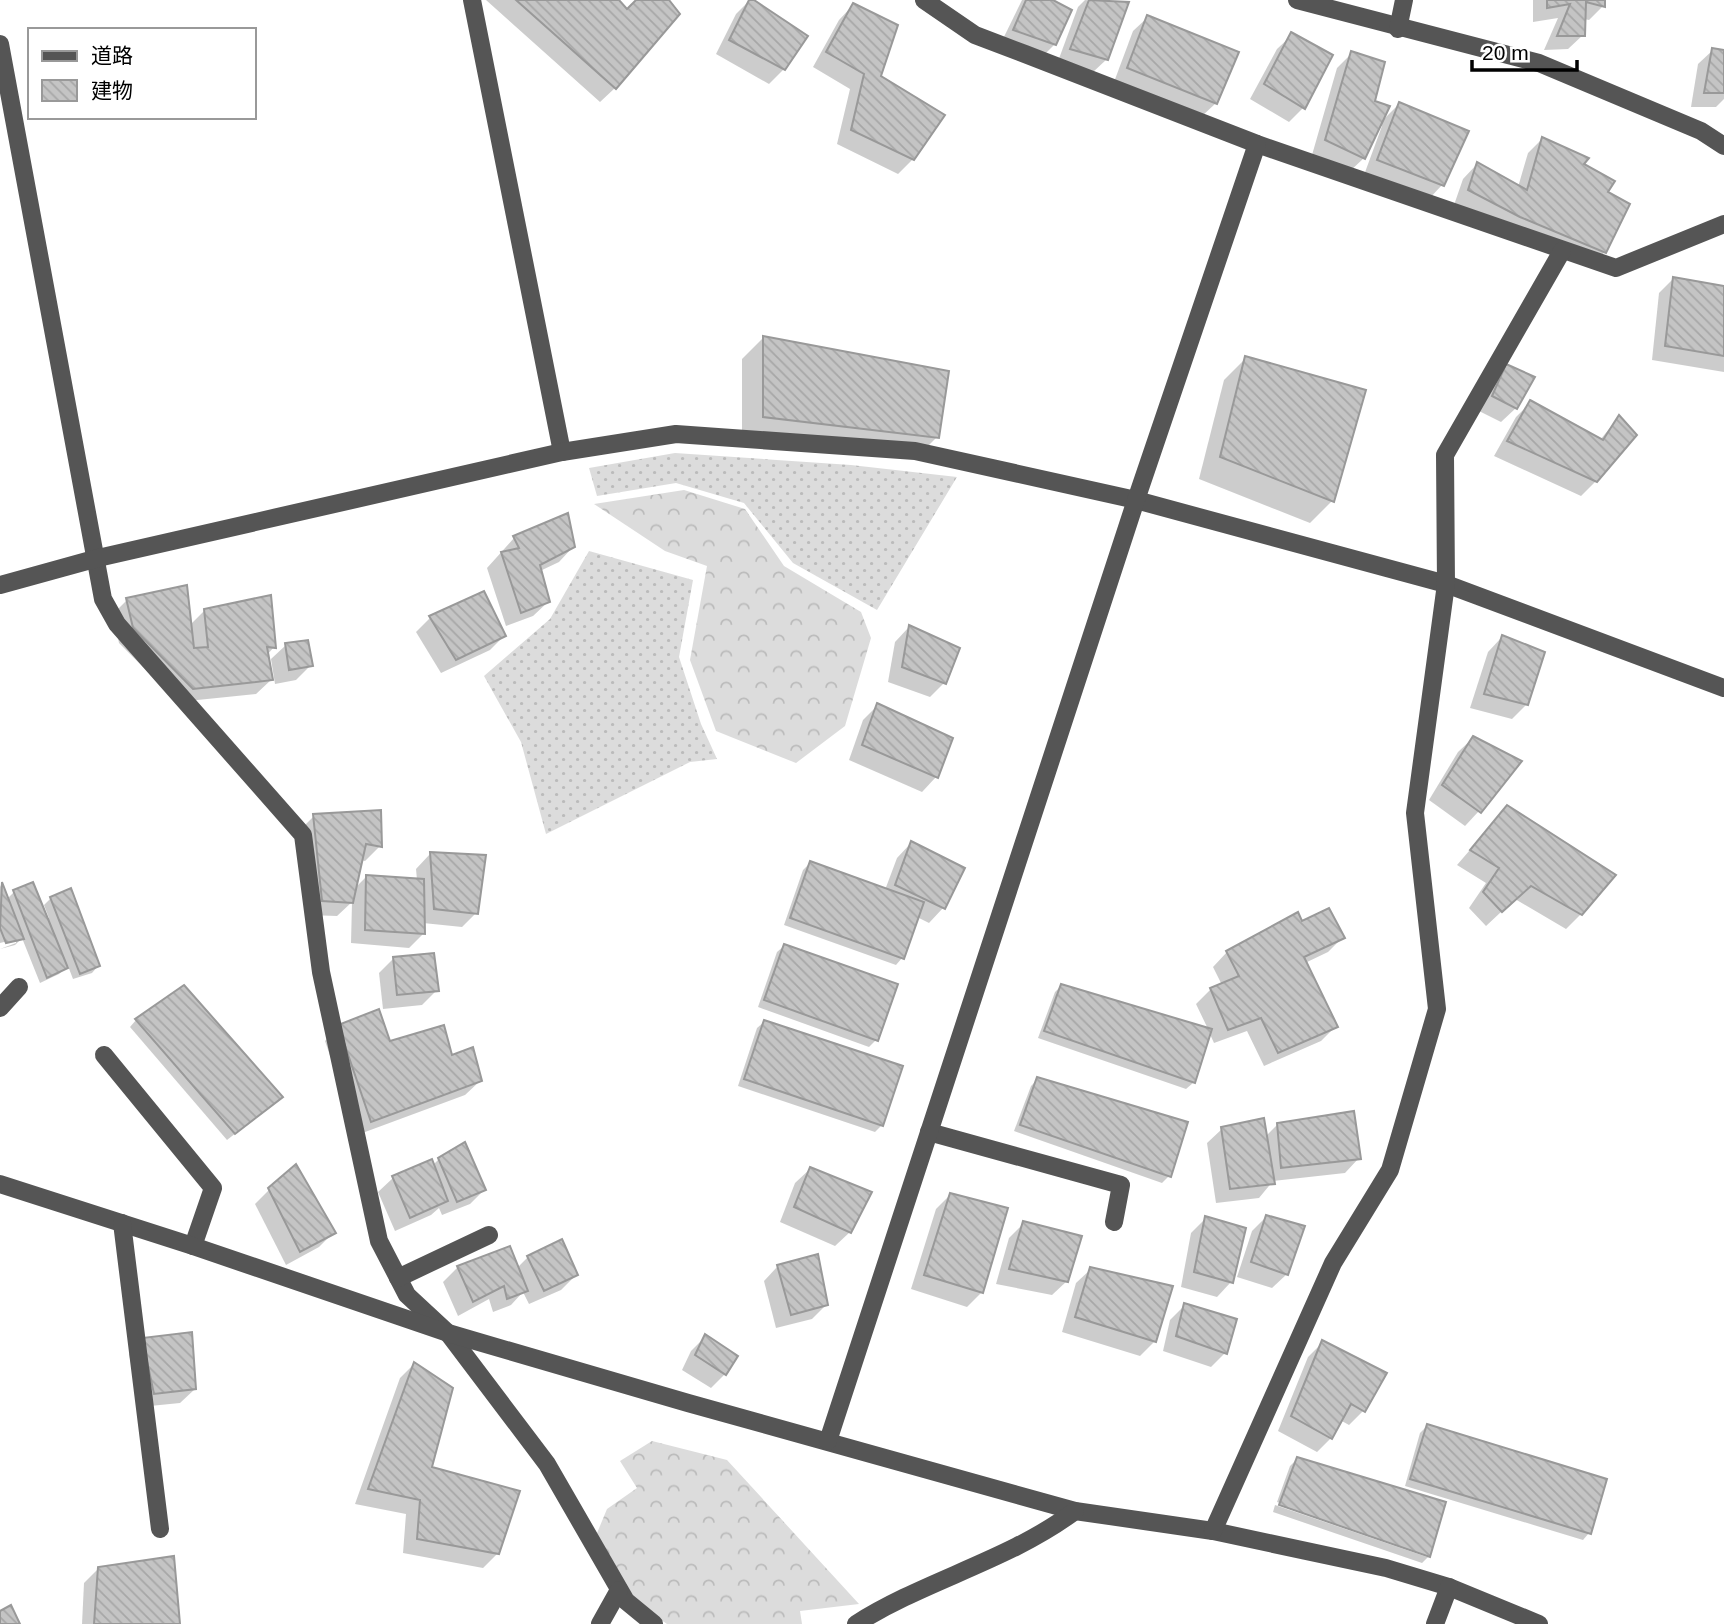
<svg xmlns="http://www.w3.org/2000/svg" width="1724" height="1624" font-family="Arial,'Noto Sans JP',sans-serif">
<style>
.grass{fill:url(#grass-dots)}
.forest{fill:url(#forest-crowns)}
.shadow{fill:#0003}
.building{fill:url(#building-back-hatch);stroke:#999;stroke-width:2}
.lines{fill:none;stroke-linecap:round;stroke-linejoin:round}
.minor{stroke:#555;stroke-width:18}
</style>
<defs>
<pattern id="grass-dots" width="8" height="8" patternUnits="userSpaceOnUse" patternTransform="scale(1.75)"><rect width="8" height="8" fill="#dcdcdc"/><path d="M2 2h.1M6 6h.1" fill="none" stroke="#bbb" stroke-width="1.8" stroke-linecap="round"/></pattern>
<pattern id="forest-crowns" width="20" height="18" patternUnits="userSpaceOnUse" patternTransform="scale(1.75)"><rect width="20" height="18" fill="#dcdcdc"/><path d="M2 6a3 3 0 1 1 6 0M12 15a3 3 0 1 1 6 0" fill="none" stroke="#bbb"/></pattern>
<pattern id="building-back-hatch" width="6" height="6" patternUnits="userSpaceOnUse" patternTransform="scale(1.75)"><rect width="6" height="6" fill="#c4c4c4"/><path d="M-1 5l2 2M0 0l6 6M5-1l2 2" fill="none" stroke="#a7a7a7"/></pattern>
</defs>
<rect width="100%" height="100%" fill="#fff"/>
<!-- grass -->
<g class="grass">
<path d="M675,453L851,465L957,477L877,610L793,563L744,503L676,483L597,496L589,468Z"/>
<path d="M589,551L693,580L679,657L701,724L717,759L690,762L546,834L521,742L484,676L550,619Z"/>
</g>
<!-- forest -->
<g class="forest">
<path d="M684,490L745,509L784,566L861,612L871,638L845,726L796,763L716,731L690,660L707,566L665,551L594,504Z"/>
<path d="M652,1441L727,1460L859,1604L800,1611L802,1624H667L632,1600L595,1538L607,1509L637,1488L620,1461Z"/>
</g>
<!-- shadow -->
<g class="shadow">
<path d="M486,0H616L627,11L639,0H666L615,88L600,102Z"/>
<path d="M750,0L784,69L769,84L716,54L736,14Z"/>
<path d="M1022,0H1050L1055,44L1040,59L1000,45Z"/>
<path d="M1085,0L1127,3L1107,59L1092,73L1057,64L1078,7Z"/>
<path d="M1533,0H1604L1603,6L1589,20L1584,19L1583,35L1568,49L1544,50L1558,18L1533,22Z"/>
<path d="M853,5L913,159L898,174L837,144L850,89L813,67L839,20Z"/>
<path d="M1148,17L1216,103L1201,117L1114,82L1133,31Z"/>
<path d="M1292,35L1303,108L1289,122L1250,99L1277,49Z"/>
<path d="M1713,50L1724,51V99L1716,107H1691L1698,64Z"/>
<path d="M1352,53L1382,121L1399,104L1442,185L1428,200L1364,175L1382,126L1379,125L1364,158L1349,172L1312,155L1337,68Z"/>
<path d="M1542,139L1581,164L1605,193V252L1590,266L1454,205L1463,179L1477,164L1518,187L1528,153Z"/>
<path d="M1674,278L1724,288V372L1652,360L1659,293Z"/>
<path d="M764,337L937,437L915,459L742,438V359Z"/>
<path d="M1246,358L1364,391L1332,501L1310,523L1199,479L1224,380Z"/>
<path d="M1507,366L1516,408L1501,422L1479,411L1492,381Z"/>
<path d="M1531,402L1600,440L1619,417L1596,481L1581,496L1494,456L1516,417Z"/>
<path d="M567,516L573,547L559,562L540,571L548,602L533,616L506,626L487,568L514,538Z"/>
<path d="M484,593L504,636L490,650L441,673L416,632L430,618Z"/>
<path d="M127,600L190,625L205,610L274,647L267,655L271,680L256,694L178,702L119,643L113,614Z"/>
<path d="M909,627L944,683L930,697L888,682L895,642Z"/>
<path d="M1502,637L1526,705L1512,719L1470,708L1488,652Z"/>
<path d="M286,645L311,665L296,680L275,684L271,659Z"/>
<path d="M878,705L936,777L922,792L849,760L863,720Z"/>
<path d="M1473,738L1479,811L1465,826L1429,800L1458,752Z"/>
<path d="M1507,807L1581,914L1566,929L1515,899L1486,926L1469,908L1486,883L1457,865Z"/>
<path d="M314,816L380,846L365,861L361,860L354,889L366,877L417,880L416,869L430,854L476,913L462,927L423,923L424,933L409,948L351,943L352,902L337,916L308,915L300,830Z"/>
<path d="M911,843L962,869L943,908L929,923L917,917L902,958L896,965L784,925L803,870L810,863L885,890L897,858Z"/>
<path d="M0,885L7,899L14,892L46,919L49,918L44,905L51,898L98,966L92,973L73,979L68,966L59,974L40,983L22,938L15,945L0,949L16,943V939L0,943Z"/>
<path d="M1301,924L1342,938L1328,952L1305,963L1336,1026L1321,1041L1264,1066L1247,1031L1214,1043L1209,1032L1193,1083L1186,1089L1038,1038L1055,992L1062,985L1208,1029L1196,1004L1211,989L1222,985L1213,967L1227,952Z"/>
<path d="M784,946L876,1040L869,1047L758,1007L777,952Z"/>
<path d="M394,958L437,990L422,1005L383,1009L379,973Z"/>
<path d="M136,1020L274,1103L227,1140L130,1027Z"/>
<path d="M764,1022L882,1125L875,1132L738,1086L757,1028Z"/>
<path d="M339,1026L389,1044L451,1057L480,1081L465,1095L357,1135L325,1041Z"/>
<path d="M1038,1079L1169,1176L1162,1183L1014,1131L1031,1086Z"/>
<path d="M1278,1124L1359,1158L1345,1173L1273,1181L1259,1198L1216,1203L1207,1143L1222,1129L1265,1137Z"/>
<path d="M439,1159L484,1190L470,1204L442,1215L439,1208L431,1215L395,1231L378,1192L393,1178L432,1166Z"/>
<path d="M810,1169L850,1232L835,1246L780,1222L795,1183Z"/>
<path d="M269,1190L333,1233L319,1247L286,1265L255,1204Z"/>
<path d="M950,1195L982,1292L967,1307L911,1289L936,1209Z"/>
<path d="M1266,1217L1287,1274L1272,1288L1237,1277L1252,1231Z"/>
<path d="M1206,1218L1231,1282L1217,1297L1181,1287L1191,1233Z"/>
<path d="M1024,1223L1067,1281L1052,1295L996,1284L1009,1238Z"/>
<path d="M509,1248L517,1268L528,1257L576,1275L561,1290L529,1304L523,1292L511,1305L493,1312L489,1299L458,1316L443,1282L457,1268Z"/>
<path d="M778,1266L826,1305L812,1319L776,1328L764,1281Z"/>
<path d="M1091,1269L1155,1341L1140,1356L1062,1332L1076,1283Z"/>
<path d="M1185,1305L1225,1353L1211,1367L1163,1351L1170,1320Z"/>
<path d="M705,1337L725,1374L711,1388L682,1370L691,1351Z"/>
<path d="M143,1340L195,1389L180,1403L140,1407L129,1354Z"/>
<path d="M1323,1342L1364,1410L1349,1425L1340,1420L1331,1438L1317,1452L1278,1431L1308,1357Z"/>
<path d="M414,1364L430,1468L498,1553L483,1568L403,1553L406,1514L355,1504L400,1378Z"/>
<path d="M1427,1426L1589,1533L1583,1540L1405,1486L1420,1433Z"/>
<path d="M1297,1459L1444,1503L1429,1556L1422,1563L1273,1512L1275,1505L1427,1557V1554L1277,1502L1290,1466Z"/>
<path d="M99,1568L178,1624H82L84,1583Z"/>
</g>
<!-- building -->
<g class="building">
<path d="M516,0H619L627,9L636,0H669L680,14L616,89Z"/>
<path d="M749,0H754L808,36L785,70L729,40Z"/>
<path d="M1026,0H1053L1072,10L1056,45L1013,30Z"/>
<path d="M1089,0L1129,2L1108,60L1070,49Z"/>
<path d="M1547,0H1605V7L1586,2L1585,36H1557L1570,4L1547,8Z"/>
<path d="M853,3L898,25L881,76L945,115L914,160L851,130L864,74L826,52Z"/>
<path d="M1147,15L1239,52L1217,104L1127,68Z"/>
<path d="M1291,32L1333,55L1305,109L1264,84Z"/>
<path d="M1712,48L1724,50V93H1704Z"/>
<path d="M1351,51L1385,62L1375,101L1390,106L1365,159L1325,140Z"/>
<path d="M1399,102L1469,131L1444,186L1377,160Z"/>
<path d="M1542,137L1589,158L1584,164L1615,181L1608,192L1630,204L1606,253L1520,217L1468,190L1477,162L1527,190Z"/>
<path d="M1673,277L1724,286V356L1665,346Z"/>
<path d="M763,336L949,371L939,438L763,417Z"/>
<path d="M1245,356L1366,390L1334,502L1220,457Z"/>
<path d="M1506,364L1535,377L1517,409L1492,396Z"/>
<path d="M1530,400L1603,440L1619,415L1637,435L1597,482L1507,441Z"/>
<path d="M568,513L575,547L540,565L550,602L521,613L501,552L519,548L513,536Z"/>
<path d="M187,585L194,648L208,647L204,609L271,595L276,648L267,647L273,680L193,689L133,628L126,598Z"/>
<path d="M484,591L506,636L456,660L429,616Z"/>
<path d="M909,625L960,648L946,684L902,667Z"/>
<path d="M1502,635L1545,652L1528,705L1484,694Z"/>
<path d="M308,640L313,666L289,670L285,643Z"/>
<path d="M877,703L953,738L938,778L862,745Z"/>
<path d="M1473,736L1522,761L1481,813L1442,785Z"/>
<path d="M1507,805L1616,875L1582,915L1531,886L1502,912L1483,892L1499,868L1470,850Z"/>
<path d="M381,810L382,847L366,844L353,903L322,901L313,814Z"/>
<path d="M911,841L965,868L945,909L895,885Z"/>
<path d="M430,852L486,855L478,914L434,909Z"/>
<path d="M810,861L924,902L904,959L790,918Z"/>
<path d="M366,875L424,879L425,934L365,930Z"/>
<path d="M2,882L24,939L6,943L0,928Z"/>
<path d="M33,882L68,968L47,978L13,890Z"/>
<path d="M71,888L100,966L80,974L50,897Z"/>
<path d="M1329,908L1345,938L1304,957L1338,1027L1278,1053L1261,1018L1228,1030L1210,988L1239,976L1226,951L1298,912L1302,921Z"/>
<path d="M784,944L898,984L878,1041L764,1000Z"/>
<path d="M434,953L439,991L397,995L393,957Z"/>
<path d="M1061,984L1212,1029L1195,1083L1044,1031Z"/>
<path d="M184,985L283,1097L235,1134L135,1019Z"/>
<path d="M379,1009L390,1041L444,1025L452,1055L473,1047L482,1081L371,1122L338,1025Z"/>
<path d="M764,1020L903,1066L883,1126L744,1079Z"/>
<path d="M1037,1077L1188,1122L1171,1177L1020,1125Z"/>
<path d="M1354,1111L1361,1159L1281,1168L1277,1123Z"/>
<path d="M1264,1118L1275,1184L1230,1189L1221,1127Z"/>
<path d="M465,1142L486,1190L457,1202L438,1158Z"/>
<path d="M432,1159L448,1201L410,1218L392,1176Z"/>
<path d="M296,1164L336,1233L300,1252L268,1188Z"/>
<path d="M810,1167L872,1192L851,1233L794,1207Z"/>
<path d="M950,1193L1008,1208L983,1293L924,1275Z"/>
<path d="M1266,1215L1305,1226L1288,1275L1251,1262Z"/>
<path d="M1205,1216L1246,1228L1233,1283L1194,1272Z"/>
<path d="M1023,1221L1082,1236L1068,1282L1009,1269Z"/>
<path d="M562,1239L578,1275L544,1291L527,1256Z"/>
<path d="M510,1246L528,1291L507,1299L504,1286L473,1302L457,1266Z"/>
<path d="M818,1254L828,1305L791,1315L777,1265Z"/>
<path d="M1090,1267L1173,1286L1156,1342L1075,1317Z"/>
<path d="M1184,1303L1237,1319L1227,1354L1176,1336Z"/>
<path d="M192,1332L196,1389L154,1394L142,1338Z"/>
<path d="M705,1334L738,1356L726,1375L695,1355Z"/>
<path d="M1322,1340L1387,1373L1365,1412L1351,1404L1332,1439L1291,1416Z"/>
<path d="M414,1362L453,1388L432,1467L520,1491L499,1554L417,1539L420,1500L368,1489Z"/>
<path d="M1427,1424L1607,1479L1591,1534L1410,1479Z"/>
<path d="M1297,1457L1446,1502L1430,1557L1279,1505Z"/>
<path d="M174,1556L180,1624H94L98,1567Z"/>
<path d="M11,1605L20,1624H0V1611Z"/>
</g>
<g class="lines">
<!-- minor -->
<g class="minor">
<path d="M472,0L562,452"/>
<path d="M924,0L975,35L1025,54L1257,144L1616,268L1724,224"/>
<path d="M1297,0L1539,63L1701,131L1724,146"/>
<path d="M1398,29L1404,0"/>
<path d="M0,44L103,599L117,624L303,835L321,972L379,1241L407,1295L448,1333L547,1464L626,1601L654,1624"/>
<path d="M0,585L98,558L562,452L676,434L915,451L1136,500L1446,584L1724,688"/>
<path d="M0,1008L19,987"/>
<path d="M104,1055L213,1188L193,1246"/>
<path d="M929,1132L1121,1185L1114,1222"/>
<path d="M0,1184L193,1246L448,1333L688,1403L1075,1511L1213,1531L1386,1568L1449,1587L1539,1624"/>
<path d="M122,1223L160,1529"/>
<path d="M398,1278L489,1235"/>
<path d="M828,1441L1136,500L1257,144"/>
<path d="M1213,1531L1333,1263L1390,1170L1437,1009L1415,813L1446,584L1445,455L1562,251"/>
<path d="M600,1624L619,1590"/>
<path d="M856,1624C925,1580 1008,1561 1075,1511"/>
<path d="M1435,1624L1449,1587"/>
</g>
</g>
<!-- legend -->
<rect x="28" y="28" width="228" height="91" fill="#ffffff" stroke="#999999" stroke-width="2"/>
<rect x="42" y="51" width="35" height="10" fill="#555555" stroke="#999999" stroke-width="2"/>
<text x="91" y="63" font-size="21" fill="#000000">道路</text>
<rect x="42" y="80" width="35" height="21" fill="url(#building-back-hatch)" stroke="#999999" stroke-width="2"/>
<text x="91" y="98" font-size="21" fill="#000000">建物</text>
<!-- scale -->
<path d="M1472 60v10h105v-10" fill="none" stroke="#000000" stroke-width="3.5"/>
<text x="1482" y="60" font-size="21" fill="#000000" stroke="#ffffff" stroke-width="5" paint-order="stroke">20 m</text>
</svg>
